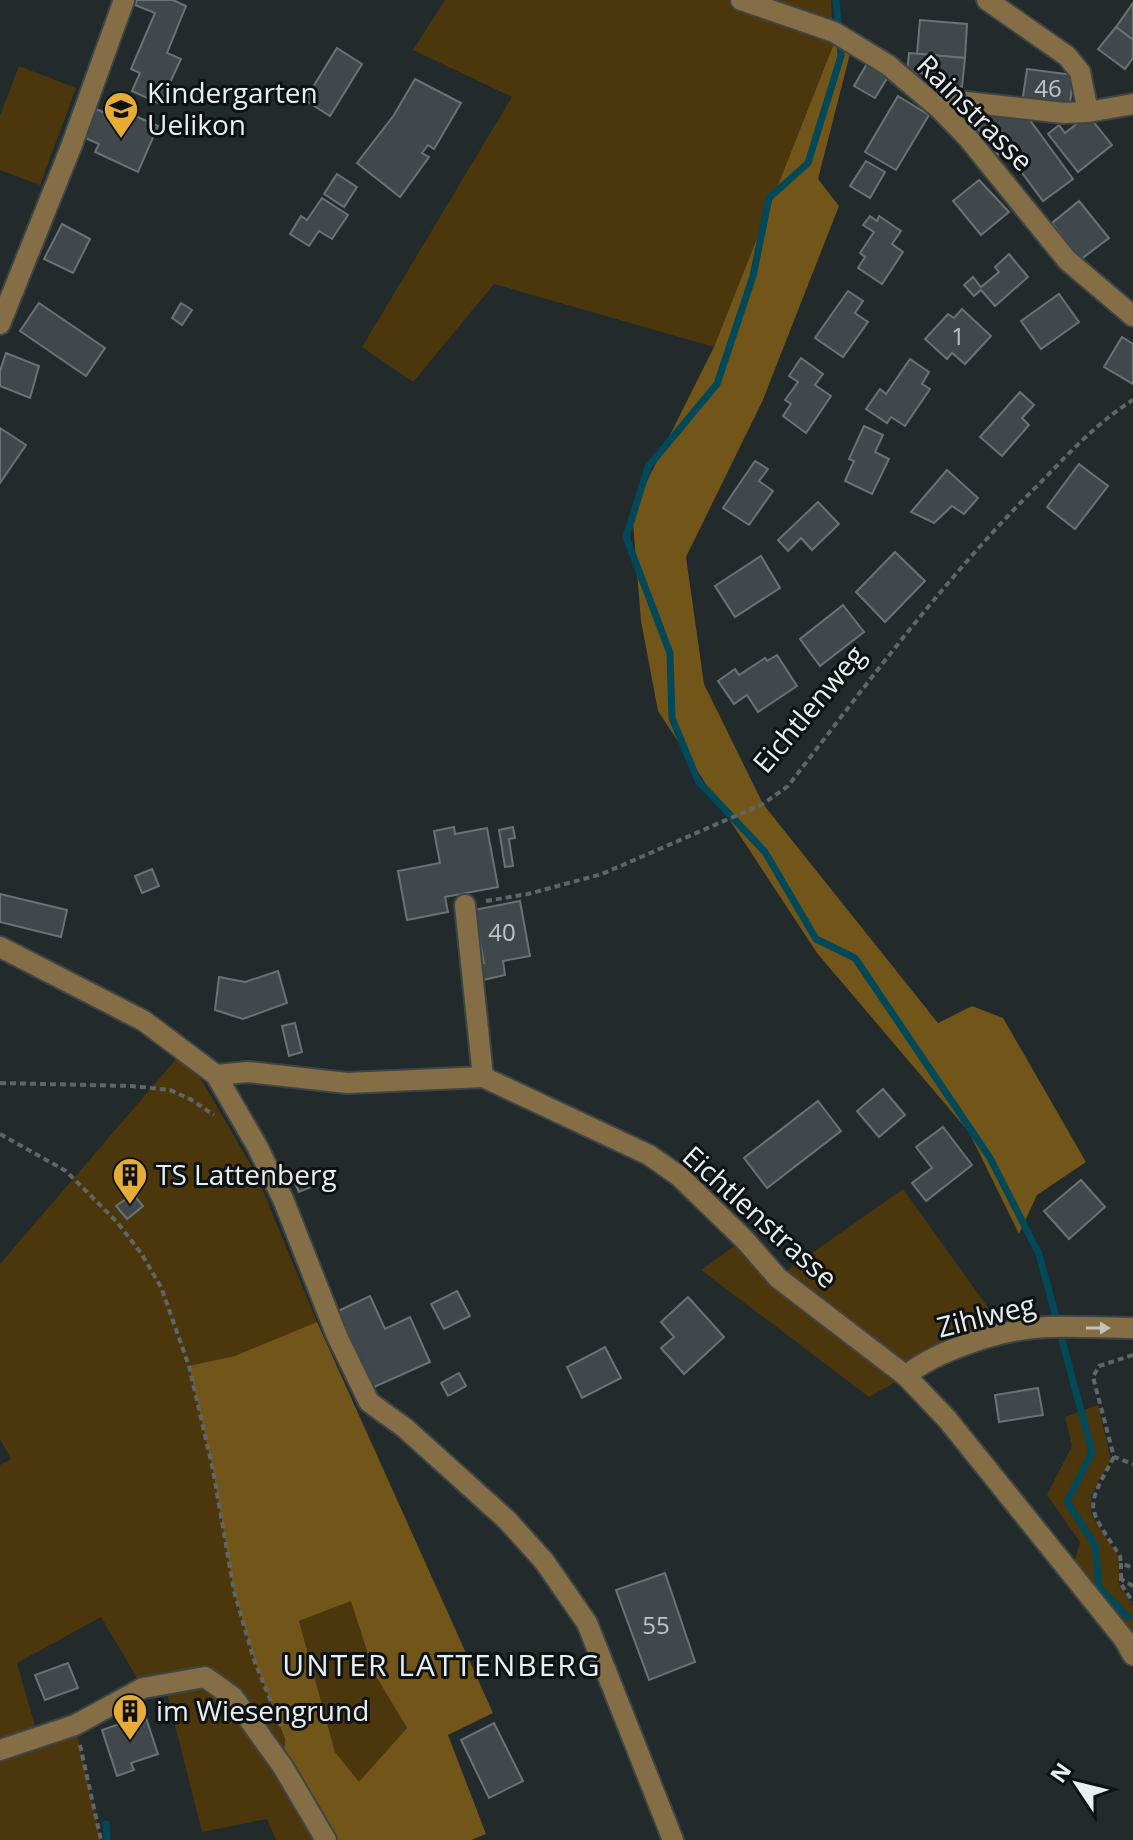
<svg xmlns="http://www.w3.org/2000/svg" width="1133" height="1840" font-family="'Open Sans',sans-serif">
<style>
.green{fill:#4c370c}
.forest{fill:#725519;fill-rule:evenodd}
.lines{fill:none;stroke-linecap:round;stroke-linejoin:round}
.stream{stroke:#014859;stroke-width:7}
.building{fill:#40484b;stroke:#697275;stroke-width:2}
.minor-casing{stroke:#3e4547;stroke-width:24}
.path{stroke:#5f6668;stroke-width:4;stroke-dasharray:6 4;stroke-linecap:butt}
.minor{stroke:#856e45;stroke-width:20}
.oneway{fill:#c6c1b4}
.labels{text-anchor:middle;stroke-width:6;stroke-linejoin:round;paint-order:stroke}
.number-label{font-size:24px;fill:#bfc4c7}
.poi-label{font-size:28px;fill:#e9eef0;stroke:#0e1213;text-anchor:start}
.street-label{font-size:28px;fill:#e9eef0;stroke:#0e1213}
.neighbourhood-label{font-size:30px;letter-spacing:2px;fill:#e9eef0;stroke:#0e1213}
</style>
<rect width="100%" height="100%" fill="#222a2c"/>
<!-- green -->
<g class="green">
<path d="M445,0H831L833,46L714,347L494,284L413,382L362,347L512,97L413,50Z"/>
<path d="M19,66L76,88L40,185L0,170V116Z"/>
<path d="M184,1050L256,1174L317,1322L235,1357L189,1367L213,1470L234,1591L254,1659L285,1739L283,1767L326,1840H276L267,1819L202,1832L165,1685L143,1688L101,1617L17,1663L38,1737L75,1725L101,1840H0V1465L11,1459L0,1439V1264Z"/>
<path d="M903,1189L1007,1334L906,1376L869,1397L701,1270L744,1239L778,1277Z"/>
<path d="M1098,1405L1111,1460L1091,1495V1514L1119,1557V1584L1133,1606V1630L1124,1639L1071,1574L1080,1542L1047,1495L1072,1446L1065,1417Z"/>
<path d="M351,1600L374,1673L407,1728L359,1783L335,1752L299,1621Z"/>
</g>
<!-- forest -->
<g class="forest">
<path d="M853,42L818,179L839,206L762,402L686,557L704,684L763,804L938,1023L972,1006L1003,1018L1086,1162L1037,1195L1019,1234L969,1132L817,953L658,711L641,621L632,511L714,347L833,46Z"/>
<path d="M317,1322L493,1713L448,1735L486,1834L471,1840H326L283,1767L285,1739L254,1659L234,1591L213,1470L189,1366L235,1356ZM351,1601L374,1673L407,1728L359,1782L335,1752L299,1621Z"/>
</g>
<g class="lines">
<!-- stream -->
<g class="stream">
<path d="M836,0L841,56L808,163L769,198L753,276L717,384L648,467L626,537L670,653L672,718L698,781L765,852L816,939L855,958L990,1158L1039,1254L1092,1452L1067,1502L1095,1545L1099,1588L1128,1617"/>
<path d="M106,1824L107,1840"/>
</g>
</g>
<!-- building -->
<g class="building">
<path d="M137,0H173L186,6L167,53L181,59L160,104L132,91L140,73L131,69L155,13L135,5Z"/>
<path d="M1133,3V40L1116,27Z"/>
<path d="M920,20L967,24L965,58L917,54Z"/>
<path d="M1116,27L1133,40V58L1125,69L1098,49Z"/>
<path d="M337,48L362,64L330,116L305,100Z"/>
<path d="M909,53L965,58L962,87L930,83L931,74L907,72Z"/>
<path d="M868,62L889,75L875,98L854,86Z"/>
<path d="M1027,69L1074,75L1069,109L1022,103Z"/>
<path d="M415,79L461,103L434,149L428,145L422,153L429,157L400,197L357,163L394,115Z"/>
<path d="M898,96L929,115L896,170L865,152Z"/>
<path d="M113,106L158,126L138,172L95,152L99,144L83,137L96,109L108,114Z"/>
<path d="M982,110L1024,112L1073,179L1043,201L1005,150L998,155L978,129Z"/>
<path d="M1088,115L1112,145L1078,172L1048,134L1059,125L1065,133Z"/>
<path d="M866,161L885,172L870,198L850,186Z"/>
<path d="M337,174L357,187L344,207L324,194Z"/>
<path d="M979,180L1009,212L981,235L953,201Z"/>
<path d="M322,198L348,215L332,239L319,231L309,246L290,234L301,216L307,220Z"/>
<path d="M1079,201L1109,238L1080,260L1052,223Z"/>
<path d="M870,216L877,221L879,216L901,231L892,244L903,252L882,284L858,268L865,257L860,253L874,232L863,225Z"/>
<path d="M62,224L90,239L73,273L44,259Z"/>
<path d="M1009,254L1028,277L995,306L981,290L974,296L964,285L973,277L981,287L999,272L995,267Z"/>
<path d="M848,291L863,301L855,313L868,322L843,357L815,338Z"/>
<path d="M1059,294L1079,322L1041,349L1021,321Z"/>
<path d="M39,303L105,348L86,376L20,331Z"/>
<path d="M181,303L192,310L182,325L172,318Z"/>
<path d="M962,309L991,336L965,364L952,353L947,359L925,339L948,314L954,318Z"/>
<path d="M1122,337L1133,344V384L1104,367Z"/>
<path d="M6,353L39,366L30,398L0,386V371Z"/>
<path d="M801,358L823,374L815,385L831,396L806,433L783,416L791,404L785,400L798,382L789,376Z"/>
<path d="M910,359L929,372L922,384L930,389L905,426L891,417L887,423L866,409L880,389L886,394Z"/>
<path d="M1020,392L1034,405L1022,418L1029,425L1002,456L980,437Z"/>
<path d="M864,426L883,435L875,452L889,459L872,494L845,481L854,461L849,459Z"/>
<path d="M0,428L26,445L0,483Z"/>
<path d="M755,461L768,469L759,481L773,491L749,525L723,508Z"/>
<path d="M1079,464L1108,486L1075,529L1047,507Z"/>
<path d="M947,470L978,498L964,514L952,506L934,523L911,512Z"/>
<path d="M818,502L839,524L812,550L801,538L788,551L778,540Z"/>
<path d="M895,552L925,581L885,622L856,592Z"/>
<path d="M761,556L780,588L735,617L715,586Z"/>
<path d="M843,605L864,632L820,666L800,639Z"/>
<path d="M777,655L797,686L758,712L747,695L734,704L718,681L735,669L739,675L765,658L767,661Z"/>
<path d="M454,827L455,834L487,828L498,887L445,897L448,912L407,920L398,871L440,863L434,831Z"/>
<path d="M513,827L515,838L509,839L513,866L505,867L499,830Z"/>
<path d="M152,869L159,886L142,893L135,876Z"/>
<path d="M0,894L67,910L61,937L0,922Z"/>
<path d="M520,901L530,956L503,961L505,975L483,980L480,963H484L474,910Z"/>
<path d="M278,971L287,1003L243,1019L215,1010L219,977L245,982Z"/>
<path d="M295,1023L302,1052L289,1056L282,1026Z"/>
<path d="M883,1089L905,1115L879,1137L857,1111Z"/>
<path d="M818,1101L841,1131L767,1188L744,1158Z"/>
<path d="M943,1127L972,1165L926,1201L912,1183L932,1168L916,1147Z"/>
<path d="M306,1176L311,1187L299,1192L294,1181Z"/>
<path d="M1081,1180L1105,1207L1069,1239L1044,1211Z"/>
<path d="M133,1194L143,1206L127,1219L116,1206Z"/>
<path d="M457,1291L470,1316L444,1329L431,1304Z"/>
<path d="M370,1296L385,1329L410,1317L430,1362L372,1388L338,1311Z"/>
<path d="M688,1297L724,1337L684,1374L661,1348L674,1337L661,1322Z"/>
<path d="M605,1347L621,1378L582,1398L567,1367Z"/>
<path d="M459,1373L466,1386L448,1396L441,1383Z"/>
<path d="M1038,1388L1043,1415L999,1422L995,1395Z"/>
<path d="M665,1573L695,1662L649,1680L616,1590Z"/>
<path d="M68,1663L78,1688L45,1700L35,1675Z"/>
<path d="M145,1715L158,1754L131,1763L134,1770L117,1776L102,1730Z"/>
<path d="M494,1723L523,1781L489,1798L461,1740Z"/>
</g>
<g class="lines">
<!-- minor casing -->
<g class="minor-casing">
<g id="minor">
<path d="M741,0L834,32L888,65L941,110L968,138L1067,260L1133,316"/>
<path d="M987,0L1067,56L1080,72L1088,112"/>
<path d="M941,110L966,102L1064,113L1088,112L1133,104"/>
<path d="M0,324L71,147L124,0"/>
<path d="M465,905L483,1077"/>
<path d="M0,947L144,1021L216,1075L257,1146L283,1199L337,1336L369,1402L405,1428L507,1520L544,1561L587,1623L673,1840"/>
<path d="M216,1075L248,1072L347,1083L483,1077L649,1155L679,1176L744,1239L778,1278L906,1376L947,1419L1124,1639L1133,1655"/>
<path d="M906,1376C933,1352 996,1332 1033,1328C1066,1325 1100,1328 1133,1328"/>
<path d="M0,1750L75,1725L143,1688L205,1677L233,1697L283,1767L326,1840"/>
</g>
</g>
<!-- path -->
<g class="path">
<path d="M486,901L528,894L602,874L763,804L788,786C869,681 948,574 1042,481C1071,451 1098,422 1133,400"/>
<path d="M0,1083L132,1086L170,1090L190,1099L214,1115"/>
<path d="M0,1134L66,1171L117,1222L141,1253L161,1287L189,1366L213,1470L234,1591L254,1660L281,1726"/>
<path d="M1133,1355L1099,1366L1093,1377L1114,1457L1133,1464"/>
<path d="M1114,1457C1084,1511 1087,1505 1120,1556L1121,1563"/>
<path d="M1121,1579V1563L1133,1568"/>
<path d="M1133,1586L1121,1579V1584L1133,1602"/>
<path d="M80,1745L101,1840"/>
</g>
<!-- minor -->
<use href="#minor" class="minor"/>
</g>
<!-- one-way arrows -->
<defs><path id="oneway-solid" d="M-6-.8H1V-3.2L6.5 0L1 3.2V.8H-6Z" transform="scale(2)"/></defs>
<use class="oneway" href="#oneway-solid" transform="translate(1098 1328)"/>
<!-- icons -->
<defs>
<g id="school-pin" transform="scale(1.8)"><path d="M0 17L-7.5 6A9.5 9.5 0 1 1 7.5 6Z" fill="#e6ac36" stroke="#0e1213"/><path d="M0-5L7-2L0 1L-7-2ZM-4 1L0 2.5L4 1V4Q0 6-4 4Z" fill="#111"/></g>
<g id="building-pin" transform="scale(1.8)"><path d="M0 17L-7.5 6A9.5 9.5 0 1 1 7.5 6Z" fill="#e6ac36" stroke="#0e1213"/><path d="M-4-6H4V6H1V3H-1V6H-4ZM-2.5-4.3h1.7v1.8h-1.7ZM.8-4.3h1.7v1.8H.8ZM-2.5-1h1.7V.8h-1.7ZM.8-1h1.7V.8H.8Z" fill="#111"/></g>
</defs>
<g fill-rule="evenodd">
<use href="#school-pin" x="121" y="109"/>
<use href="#building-pin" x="130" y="1175"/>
<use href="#building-pin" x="130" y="1711"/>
</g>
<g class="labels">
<!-- number labels -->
<g class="number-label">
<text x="1048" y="97">46</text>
<text x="958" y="345">1</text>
<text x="502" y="941">40</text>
<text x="656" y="1634">55</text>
</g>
<!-- poi labels -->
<g class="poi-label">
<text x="147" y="103">Kindergarten<tspan x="147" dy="32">Uelikon</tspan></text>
<text x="156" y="1185">TS Lattenberg</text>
<text x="156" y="1721">im Wiesengrund</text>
</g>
<!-- street labels -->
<g class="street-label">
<text transform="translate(975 113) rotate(45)" y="10">Rainstrasse</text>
<text transform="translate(809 709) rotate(-50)" y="10">Eichtlenweg</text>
<text transform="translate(760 1217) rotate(42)" y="10">Eichtlenstrasse</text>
<text transform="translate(986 1316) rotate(-14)" y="10">Zihlweg</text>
</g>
<!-- neighbourhood labels -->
<g class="neighbourhood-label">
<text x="442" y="1676">UNTER LATTENBERG</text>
</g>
</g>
<!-- north arrow -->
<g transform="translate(1077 1784) rotate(305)" stroke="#0e1213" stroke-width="6" paint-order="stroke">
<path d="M0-6L14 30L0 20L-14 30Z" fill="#e9eef0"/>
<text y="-12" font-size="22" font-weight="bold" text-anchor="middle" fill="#e9eef0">N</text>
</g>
</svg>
